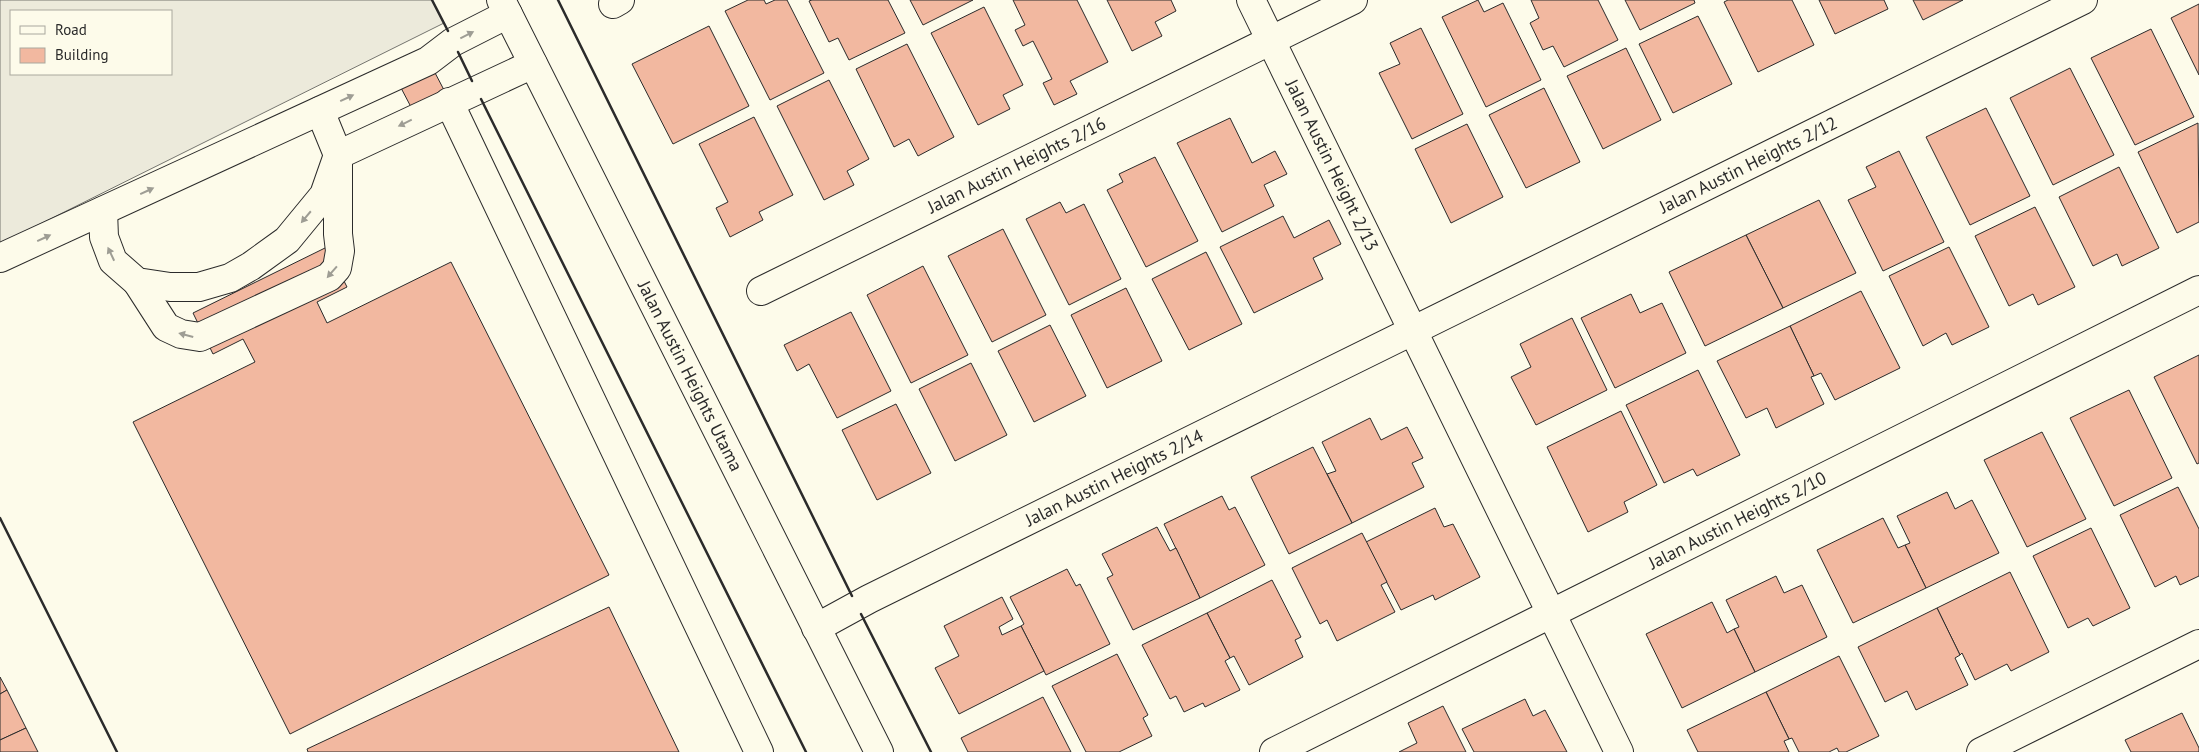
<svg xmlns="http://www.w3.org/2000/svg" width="2199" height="752" font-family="'PT Sans',sans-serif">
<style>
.parking{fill:#eceadb;stroke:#74746e;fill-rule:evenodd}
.building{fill:#f2b8a0;stroke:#2b2b2b}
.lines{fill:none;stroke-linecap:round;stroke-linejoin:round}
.minor-casing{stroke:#2b2b2b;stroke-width:30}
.minor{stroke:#fdfbea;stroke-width:28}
.wall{stroke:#2b2b2b;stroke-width:2.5}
.oneway{fill:#9e9d94}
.labels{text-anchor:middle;stroke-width:4;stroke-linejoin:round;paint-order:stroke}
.street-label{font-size:18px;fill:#2b2b2b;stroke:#fdfbea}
</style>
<rect width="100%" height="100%" fill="#fdfbea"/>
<!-- parking -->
<path class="parking" d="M0,0H432L444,23L0,244ZM11,11H171V74H11Z"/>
<!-- building -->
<g class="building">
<path d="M748,0H764L766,4L775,0H787L824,73L770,100L725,11Z"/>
<path d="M812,0H888L905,33L849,60L838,38L829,42L809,1Z"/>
<path d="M910,0H973L923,25Z"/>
<path d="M1013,0H1077L1108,62L1070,81L1077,94L1054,105L1043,83L1052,79L1033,41L1023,46L1015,30L1025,25Z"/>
<path d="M1107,0H1171L1176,11L1155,22L1162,36L1132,51Z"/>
<path d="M1478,0L1484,12L1503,3L1541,80L1486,107L1442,17Z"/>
<path d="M1531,0H1598L1618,40L1564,67L1553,46L1543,50L1530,23L1539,18Z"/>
<path d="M1625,0H1694L1695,3L1640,30Z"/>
<path d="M1728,0H1792L1814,45L1758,72L1724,2Z"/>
<path d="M1819,0H1884L1888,9L1835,34Z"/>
<path d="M1913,0H1963L1923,20Z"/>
<path d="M2199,4V75L2171,18Z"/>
<path d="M984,7L1023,85L1003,95L1010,109L978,125L931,33Z"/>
<path d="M1698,16L1732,84L1673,113L1639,44Z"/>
<path d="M709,26L749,106L673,144L632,64Z"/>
<path d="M1421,28L1463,114L1412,139L1379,73L1400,64L1390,43Z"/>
<path d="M2151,29L2194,117L2135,145L2091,58Z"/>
<path d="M907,44L954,137L918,156L909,139L894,147L856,69Z"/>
<path d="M1626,48L1661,120L1603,149L1567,76Z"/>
<path d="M2070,68L2114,155L2053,185L2010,98Z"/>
<path d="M433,69L444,90L411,107L400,86Z"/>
<path d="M829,80L869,159L847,171L854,185L824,200L777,106Z"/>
<path d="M1544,88L1580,162L1526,188L1489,115Z"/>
<path d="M1986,108L2030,196L1970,225L1926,137Z"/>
<path d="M754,117L793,195L759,212L763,220L730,237L716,208L728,202L699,144Z"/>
<path d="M1230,118L1252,163L1275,151L1287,174L1264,185L1274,206L1222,232L1177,143Z"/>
<path d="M2198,123L2199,222L2177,233L2138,152Z"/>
<path d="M1467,124L1503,197L1451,223L1415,149Z"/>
<path d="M1899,151L1944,242L1883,271L1848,200L1876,187L1866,167Z"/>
<path d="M1155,157L1198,241L1146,267L1107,190L1123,182L1119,174Z"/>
<path d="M2119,167L2159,248L2122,266L2117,254L2093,266L2059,197Z"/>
<path d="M1819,200L1856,273L1783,308L1746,235Z"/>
<path d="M1060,202L1066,213L1084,204L1121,279L1069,305L1026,219Z"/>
<path d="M2035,207L2075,287L2038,305L2033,294L2009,306L1975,236Z"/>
<path d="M1283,216L1294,238L1329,220L1341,244L1313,258L1323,279L1254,313L1220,247Z"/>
<path d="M1003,229L1046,315L992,342L948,256Z"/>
<path d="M1746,235L1783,308L1705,346L1669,272Z"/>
<path d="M327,247L347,287L317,302L327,323L451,262L609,575L290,734L133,422L255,362L243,339L213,354L193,313Z"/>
<path d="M1949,247L1989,327L1952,345L1946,333L1923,346L1889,276Z"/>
<path d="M1206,252L1242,324L1189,350L1152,279Z"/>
<path d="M923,266L968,355L911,383L867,295Z"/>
<path d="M1126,288L1162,361L1107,388L1071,315Z"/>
<path d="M1861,291L1900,368L1835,400L1821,373L1814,376L1790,326Z"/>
<path d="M1631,294L1640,313L1662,303L1686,353L1615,388L1581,318Z"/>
<path d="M851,312L891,391L837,418L809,364L797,371L784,345Z"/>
<path d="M1572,318L1607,390L1536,425L1511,377L1531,367L1520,344Z"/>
<path d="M1050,325L1086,396L1034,422L998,351Z"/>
<path d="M1790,326L1814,376L1811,377L1824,404L1776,428L1767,408L1746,418L1717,361Z"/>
<path d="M2199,355V463L2197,464L2154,377Z"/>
<path d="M971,363L1007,435L955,461L919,389Z"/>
<path d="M1698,370L1740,455L1697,476L1693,469L1664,483L1626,405Z"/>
<path d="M2129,390L2172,478L2114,506L2070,418Z"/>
<path d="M896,404L931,473L877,500L842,430Z"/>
<path d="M1621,411L1657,485L1624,502L1628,512L1588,532L1547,447Z"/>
<path d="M1370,418L1381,440L1407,427L1423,458L1412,463L1424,487L1352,523L1327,474L1336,471L1322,442Z"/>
<path d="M2042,432L2086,519L2027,547L1984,460Z"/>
<path d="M1313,447L1352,523L1289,554L1251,477Z"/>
<path d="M2178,487L2199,529V576L2180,585L2176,576L2155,587L2120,515Z"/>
<path d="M1947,492L1955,509L1972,500L1999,553L1926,588L1905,545L1910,543L1897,516Z"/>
<path d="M1222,496L1229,510L1235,507L1265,565L1200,598L1164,524Z"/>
<path d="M1435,508L1444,527L1453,524L1480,577L1435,600L1433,595L1401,610L1366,542Z"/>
<path d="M1883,518L1898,548L1905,545L1926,588L1853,623L1817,550Z"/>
<path d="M1157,527L1170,551L1176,548L1200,598L1133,630L1107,578L1113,575L1102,554Z"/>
<path d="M2091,528L2130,608L2093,626L2088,618L2068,628L2033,556Z"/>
<path d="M1362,533L1387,582L1381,585L1395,612L1337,641L1327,620L1320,624L1292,568Z"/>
<path d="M1067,569L1076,586L1080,584L1110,644L1046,675L1021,626L1024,624L1010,597Z"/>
<path d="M2010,572L2049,652L2011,671L2007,664L1975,680L1962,653L1960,655L1937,608Z"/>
<path d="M1776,576L1784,593L1802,585L1827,637L1755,672L1734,629L1739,627L1726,600Z"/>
<path d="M1272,580L1301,637L1295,640L1303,657L1249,685L1234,656L1230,658L1207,613Z"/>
<path d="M1002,597L1013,619L999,627L1002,635L1021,626L1044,671L959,714L935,668L959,656L944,626Z"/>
<path d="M1712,602L1727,633L1734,629L1755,672L1682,708L1646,634Z"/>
<path d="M609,607L679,752H308L307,749Z"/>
<path d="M1937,608L1960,655L1955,658L1968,685L1916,710L1907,691L1885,702L1858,647Z"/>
<path d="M1207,613L1230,658L1225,661L1240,690L1205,707L1203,703L1184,712L1176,696L1170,699L1142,645Z"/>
<path d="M1117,654L1148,715L1143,718L1152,736L1119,752H1086L1052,686Z"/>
<path d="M1839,656L1879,736L1846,752H1839L1837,748L1829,752H1799L1792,738L1789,739L1766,692Z"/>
<path d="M0,677L7,690L0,694Z"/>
<path d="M7,690L26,728L0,740V694Z"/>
<path d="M1766,692L1789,739L1784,741L1789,752H1698L1687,730Z"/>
<path d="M1043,697L1071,752H968L961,738Z"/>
<path d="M1525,699L1533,716L1545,710L1567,752H1474L1462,729Z"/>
<path d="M1443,706L1466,752H1399L1417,743L1408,723Z"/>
<path d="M2182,713L2199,748V752H2131L2125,740Z"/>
<path d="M26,728L38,752H0V740Z"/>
</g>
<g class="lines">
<!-- minor casing -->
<g class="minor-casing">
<g id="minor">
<path id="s1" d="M501,0L879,752"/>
<path id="s2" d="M1251,0L1619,752"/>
<path d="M613,4L620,0"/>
<path d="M449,102L759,752"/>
<path d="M103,211L104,237L113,261L137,282L170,287H199L230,278L251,266L287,240L324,195L338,155L320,111"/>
<path d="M0,258L428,61L453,42L508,14"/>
<path d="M137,282L166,327L181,334L200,337L329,277L337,268L340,251L338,234V155L533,64"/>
<path id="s3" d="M761,291L1353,0"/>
<path id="s4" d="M816,628L869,599L2083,0"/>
<path id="s5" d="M1274,752L2199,290"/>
<path d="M1981,752L2199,644"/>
</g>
</g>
<!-- minor -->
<use href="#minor" class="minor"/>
<!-- wall -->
<g class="wall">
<path d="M432,0L448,31"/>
<path d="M558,0L852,596"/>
<path d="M458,52L472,81"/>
<path d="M481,99L806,752"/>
<path d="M0,518L117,752"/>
<path d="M861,614L931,752"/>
</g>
</g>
<!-- one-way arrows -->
<defs><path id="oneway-solid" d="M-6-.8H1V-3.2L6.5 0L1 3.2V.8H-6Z" transform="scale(1.25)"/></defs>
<g class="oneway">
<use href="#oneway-solid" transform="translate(467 35) rotate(-27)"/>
<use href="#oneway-solid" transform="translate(347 98) rotate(-25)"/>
<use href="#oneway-solid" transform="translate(405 123) rotate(154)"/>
<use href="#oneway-solid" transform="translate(147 191) rotate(-25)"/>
<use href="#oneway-solid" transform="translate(306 217) rotate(130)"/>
<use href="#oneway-solid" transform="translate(44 238) rotate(-25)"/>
<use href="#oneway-solid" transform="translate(111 254) rotate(-115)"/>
<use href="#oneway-solid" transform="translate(332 272) rotate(131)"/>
<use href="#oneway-solid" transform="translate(186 335) rotate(-165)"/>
</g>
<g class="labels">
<!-- street labels -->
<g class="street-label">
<text dy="6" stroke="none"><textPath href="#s2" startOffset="184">Jalan Austin Height 2/13</textPath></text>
<text dy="6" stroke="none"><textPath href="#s3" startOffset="285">Jalan Austin Heights 2/16</textPath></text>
<text dy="6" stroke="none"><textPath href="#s4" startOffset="1041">Jalan Austin Heights 2/12</textPath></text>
<text dy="6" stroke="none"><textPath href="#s1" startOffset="421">Jalan Austin Heights Utama</textPath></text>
<text dy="6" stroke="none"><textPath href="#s4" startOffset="334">Jalan Austin Heights 2/14</textPath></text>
<text dy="6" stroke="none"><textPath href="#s5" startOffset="518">Jalan Austin Heights 2/10</textPath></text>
</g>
</g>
<!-- legend -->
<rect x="10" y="10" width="162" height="65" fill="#fdfbea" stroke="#a9a89e"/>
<rect x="20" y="26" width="25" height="8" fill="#fdfbea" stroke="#a9a89e"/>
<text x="55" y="35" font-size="15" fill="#2b2b2b">Road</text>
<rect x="20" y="48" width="25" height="15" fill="#f2b8a0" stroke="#a9a89e"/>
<text x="55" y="60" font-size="15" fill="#2b2b2b">Building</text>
</svg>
